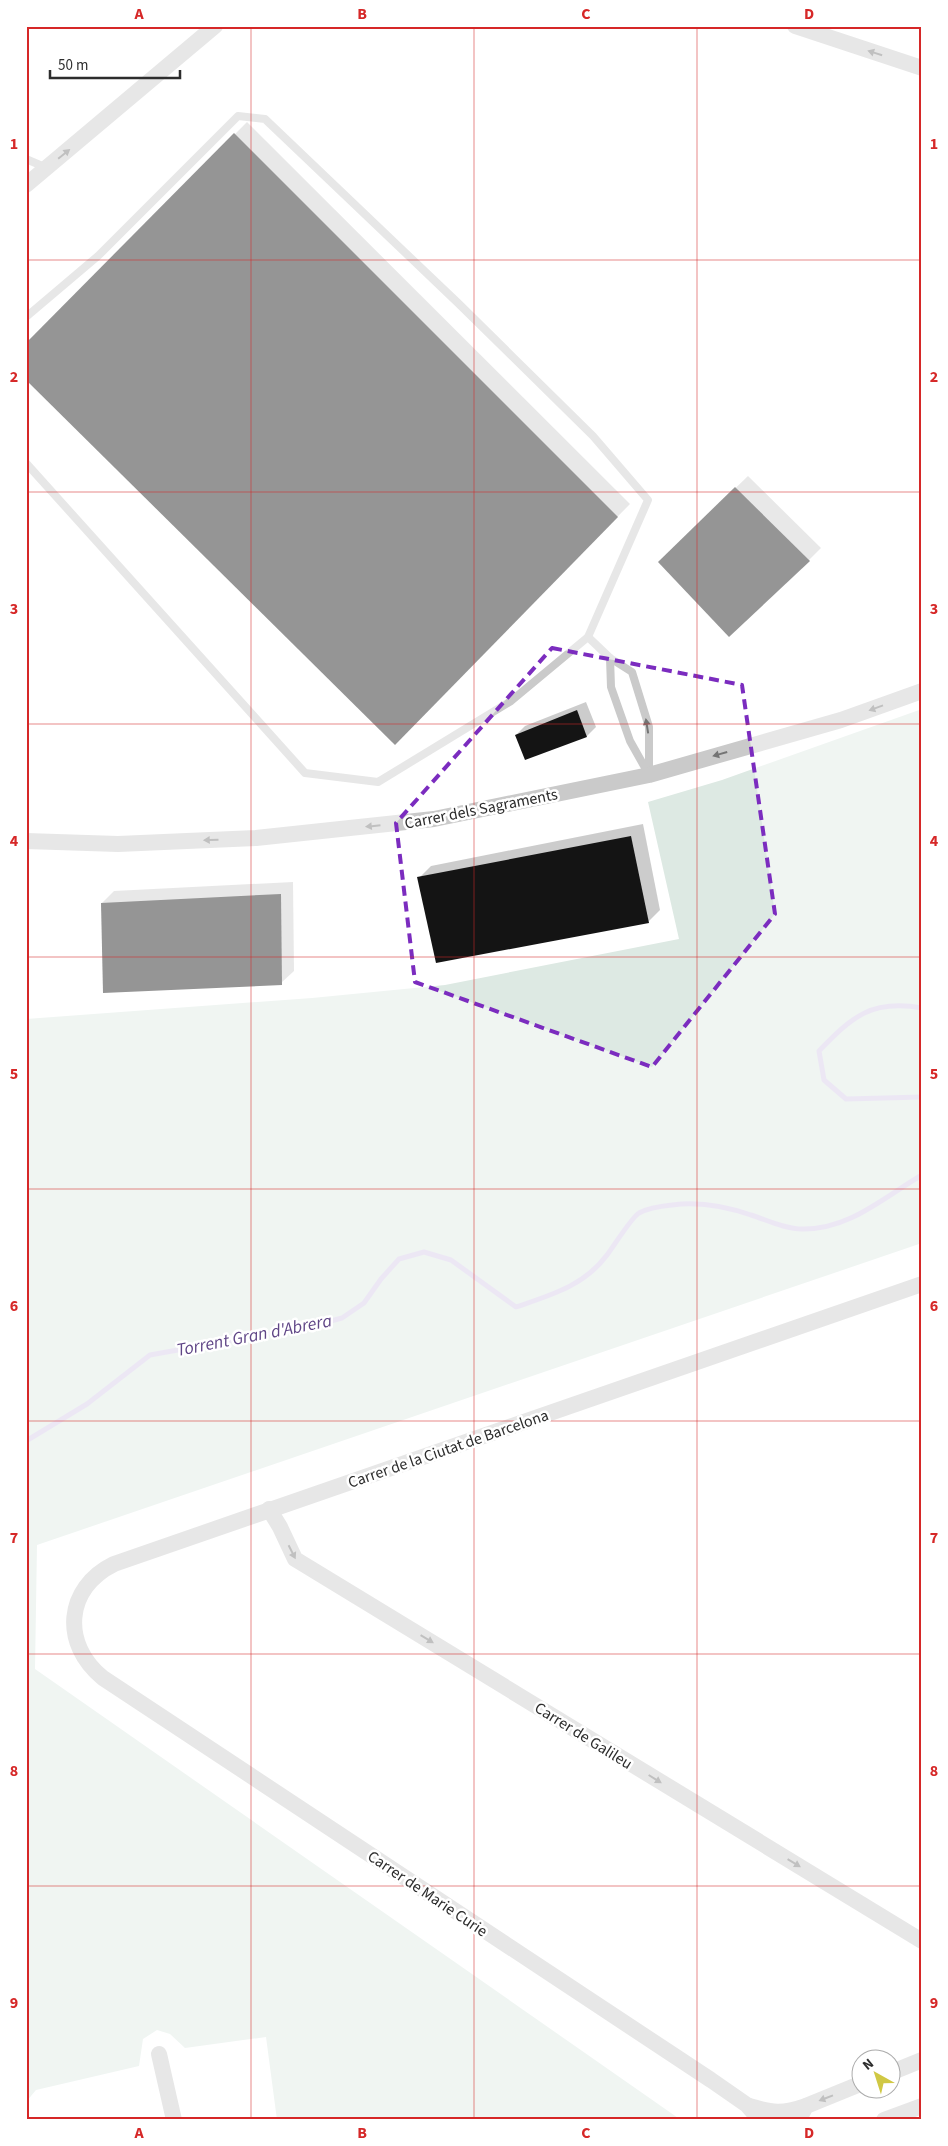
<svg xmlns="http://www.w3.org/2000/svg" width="948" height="2146" font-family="'Source Sans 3',sans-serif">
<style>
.green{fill:#dde9e3}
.shadow{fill:#0003}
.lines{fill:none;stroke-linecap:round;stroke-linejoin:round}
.stream{stroke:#d6cbe7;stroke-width:5}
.building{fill:#141414}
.service{stroke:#cacaca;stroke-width:8}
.minor{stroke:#cacaca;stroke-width:16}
.oneway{fill:#747474}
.marked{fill:none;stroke:#7b2cbf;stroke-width:4;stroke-dasharray:10 6;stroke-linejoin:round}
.grid{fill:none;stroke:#d62828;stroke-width:1;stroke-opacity:0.55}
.labels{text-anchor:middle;stroke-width:5;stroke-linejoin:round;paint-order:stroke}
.street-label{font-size:16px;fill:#2d2d2d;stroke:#fff}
.water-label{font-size:18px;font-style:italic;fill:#5f4586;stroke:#fff}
.neatline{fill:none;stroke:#d62828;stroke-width:2}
.grid-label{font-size:16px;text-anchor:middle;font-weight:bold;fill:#d62828}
</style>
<rect width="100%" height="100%" fill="#fff"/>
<!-- green -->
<path class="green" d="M922,709V1243L37,1545L35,1669L681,2120H277L266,2037L185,2048L170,2034L157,2030L143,2039L139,2066L36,2090L26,2102V1019L312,998L445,985L679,939L648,802L722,780Z"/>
<!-- shadow -->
<g class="shadow">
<path d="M247,122L630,504L395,743L26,345Z"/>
<path d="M748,476L821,548L809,560L659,562Z"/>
<path d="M586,702L596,727L587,736L516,735L525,726Z"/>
<path d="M643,824L660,910L648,922L419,878L431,866Z"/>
<path d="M293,882L294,971L281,983L102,903L114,891Z"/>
</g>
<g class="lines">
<!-- stream -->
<g class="stream">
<path d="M922,1008C871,999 852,1017 819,1051L824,1080L846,1099L922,1097"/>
<path d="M26,1441L87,1404L150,1355L316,1325L342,1318L364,1303L381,1279L399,1259L424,1252L451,1260L516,1307C551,1295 584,1286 607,1255C614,1246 631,1218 639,1213C648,1208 662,1206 672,1205C699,1201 725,1206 751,1215C767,1220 785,1229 802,1229C849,1230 884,1197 922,1175"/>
</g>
</g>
<!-- building -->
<g class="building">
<path d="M234,133L618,517L395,745L26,380V343Z"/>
<path d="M735,487L810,561L729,637L658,562Z"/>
<path d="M577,710L587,737L525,760L515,735Z"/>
<path d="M631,836L649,923L436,963L417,877Z"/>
<path d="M281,894L282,985L103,993L101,903Z"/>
</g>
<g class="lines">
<!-- service -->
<g class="service">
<path d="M26,159L47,168"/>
<path d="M26,317L98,256L238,116L265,119L458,303L593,436L648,500L588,637L511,701L378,782L305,773L26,463"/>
<path d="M588,637L610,658L632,672L649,727V775"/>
<path d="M610,658L611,687L630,741L648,773"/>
</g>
<!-- minor -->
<g class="minor">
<path d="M795,26L922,68"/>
<path d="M26,185L215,26"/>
<path d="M26,841L118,844L256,838L434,819L649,775L841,720L922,691"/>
<path d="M269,1509L280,1527L295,1559L922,1941"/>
<path d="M159,2054L174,2120"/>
<path d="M890,2073L922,2060"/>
<path d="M749,2106C773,2113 782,2114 806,2106"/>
<path d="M760,2120L747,2105L711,2080L103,1678C61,1644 65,1588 114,1564L922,1284"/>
<path d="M802,2120L801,2115L806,2106L860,2084"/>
<path d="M884,2120L922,2106"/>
</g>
</g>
<!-- one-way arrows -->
<defs><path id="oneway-solid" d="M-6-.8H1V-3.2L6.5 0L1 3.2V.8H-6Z" transform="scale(1.25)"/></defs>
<g class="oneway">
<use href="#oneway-solid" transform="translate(875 53) rotate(-162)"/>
<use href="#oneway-solid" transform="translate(64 154) rotate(-39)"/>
<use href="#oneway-solid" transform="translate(876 708) rotate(160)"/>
<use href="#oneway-solid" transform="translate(647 726) rotate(-99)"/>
<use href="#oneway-solid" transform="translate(720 754) rotate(164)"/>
<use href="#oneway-solid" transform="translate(373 826) rotate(174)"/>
<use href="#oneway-solid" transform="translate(211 840) rotate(178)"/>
<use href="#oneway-solid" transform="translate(292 1552) rotate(63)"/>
<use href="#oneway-solid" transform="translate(427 1639) rotate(31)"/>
<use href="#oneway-solid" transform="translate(655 1779) rotate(32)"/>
<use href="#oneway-solid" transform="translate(794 1863) rotate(31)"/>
<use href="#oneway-solid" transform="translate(826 2098) rotate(159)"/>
</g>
<!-- marked area -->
<path d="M0 0H948V2146H0ZM552,648L742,685L775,914L652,1067L415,982L396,823Z" fill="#fff" fill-opacity=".55" fill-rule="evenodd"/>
<path class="marked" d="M552,648L742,685L775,914L652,1067L415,982L396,823Z"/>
<!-- grid -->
<path class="grid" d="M251,26V2120M474,26V2120M697,26V2120M26,260H922M26,492H922M26,724H922M26,957H922M26,1189H922M26,1421H922M26,1654H922M26,1886H922"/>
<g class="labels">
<!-- street labels -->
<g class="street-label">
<text transform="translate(481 808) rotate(-11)" y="6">Carrer dels Sagraments</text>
<text transform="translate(448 1448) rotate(-19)" y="6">Carrer de la Ciutat de Barcelona</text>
<text transform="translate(584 1735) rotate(32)" y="6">Carrer de Galileu</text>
<text transform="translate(428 1893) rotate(34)" y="6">Carrer de Marie Curie</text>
</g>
<!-- water labels -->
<g class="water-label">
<text transform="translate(254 1335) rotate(-11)" y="6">Torrent Gran d'Abrera</text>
</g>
</g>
<!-- border -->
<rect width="948" height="2146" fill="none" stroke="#ffffff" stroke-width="55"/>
<!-- north arrow -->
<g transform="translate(876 2074) rotate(321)"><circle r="24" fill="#ffffff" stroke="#ababab"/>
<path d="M0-4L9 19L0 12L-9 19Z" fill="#d0c844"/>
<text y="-8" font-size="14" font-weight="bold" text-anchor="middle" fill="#2d2d2d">N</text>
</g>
<!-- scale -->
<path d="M50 70v8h130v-8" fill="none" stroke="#2d2d2d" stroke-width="2.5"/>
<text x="58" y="70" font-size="15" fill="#2d2d2d" stroke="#ffffff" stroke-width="4" paint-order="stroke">50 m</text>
<rect x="28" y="28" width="892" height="2090" class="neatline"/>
<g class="grid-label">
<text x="139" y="19">A</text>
<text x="362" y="19">B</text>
<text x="586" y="19">C</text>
<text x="809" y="19">D</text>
<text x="14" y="149">1</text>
<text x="934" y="149">1</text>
<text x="14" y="382">2</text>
<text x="934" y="382">2</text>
<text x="14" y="614">3</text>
<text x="934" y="614">3</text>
<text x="14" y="846">4</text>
<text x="934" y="846">4</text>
<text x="14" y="1079">5</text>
<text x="934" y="1079">5</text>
<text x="14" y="1311">6</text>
<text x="934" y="1311">6</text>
<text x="14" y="1543">7</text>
<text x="934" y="1543">7</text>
<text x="14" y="1776">8</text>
<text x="934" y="1776">8</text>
<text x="14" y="2008">9</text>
<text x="934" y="2008">9</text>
<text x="139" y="2138">A</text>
<text x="362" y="2138">B</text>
<text x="586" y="2138">C</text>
<text x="809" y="2138">D</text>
</g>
</svg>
